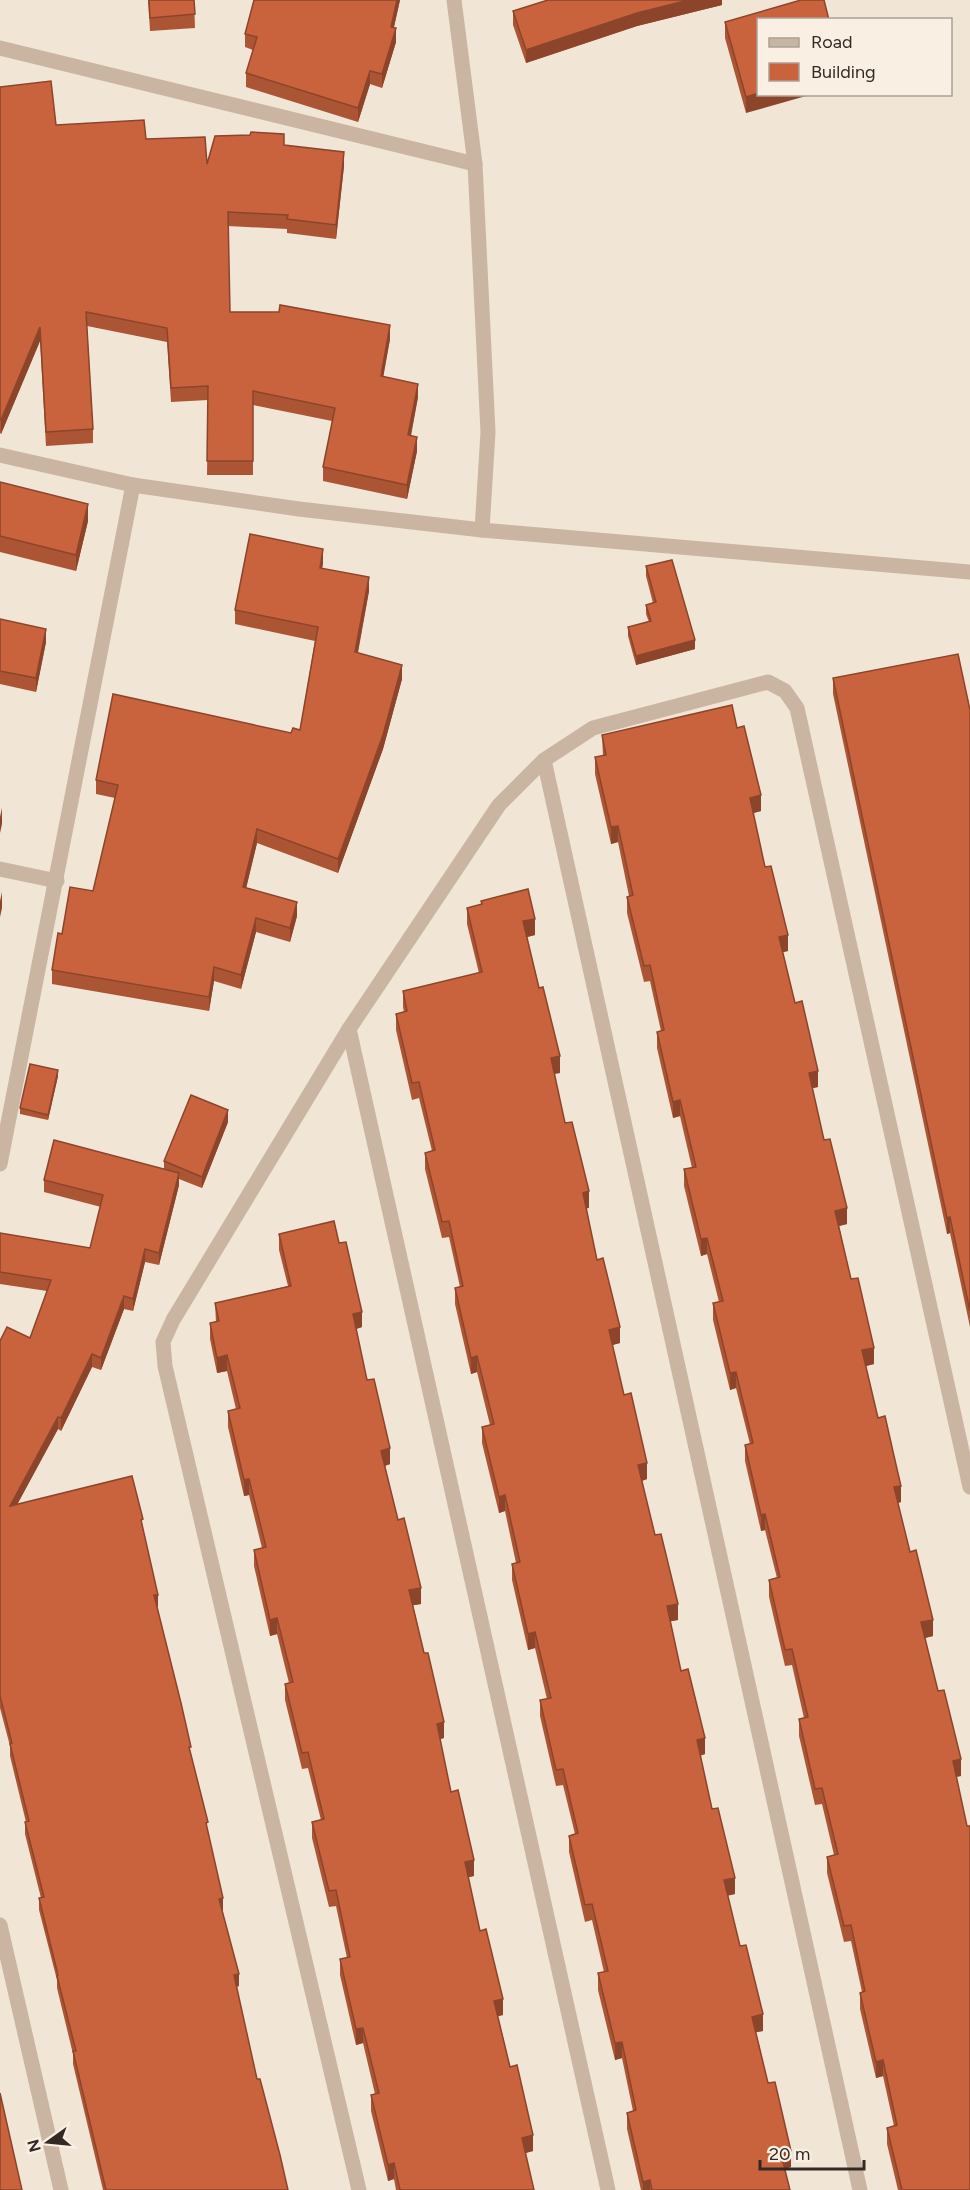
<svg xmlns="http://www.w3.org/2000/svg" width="970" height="2190" font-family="Figtree,sans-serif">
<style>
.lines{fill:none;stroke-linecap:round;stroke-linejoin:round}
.street{stroke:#c9b5a2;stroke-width:15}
.wall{fill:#ac5534}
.shaded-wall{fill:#8c452b}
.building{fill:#c8633d;stroke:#8c452b;stroke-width:1.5}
</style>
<rect width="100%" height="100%" fill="#f1e5d6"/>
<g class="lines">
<!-- street -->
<g class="street">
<path d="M454,0L475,164L488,432L482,530"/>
<path d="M0,48L475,164"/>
<path d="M0,455L133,485L299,509L482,530L970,572"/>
<path d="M544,760L860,2190"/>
<path d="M0,869L57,881"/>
<path d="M349,1029L608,2190"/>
<path d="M0,1164L133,485"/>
<path d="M0,1925L61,2190"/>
<path d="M359,2190L165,1366L163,1342L173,1320L349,1029L499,805L544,760L593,728L768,682L785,691L797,708L970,1487"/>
</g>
</g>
<!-- wall -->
<g class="wall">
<path d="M148,0H194L195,28L150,31Z"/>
<path d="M254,0H400L394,27L396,42L382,88L370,84L358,122L246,87V73L253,50L245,47V34Z"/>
<path d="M722,0V5L637,26L526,63L513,25V11Z"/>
<path d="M829,20L746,113L725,38V22Z"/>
<path d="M0,87L56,125L146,139L207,164L284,145L344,166L336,239L287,233V229L228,226L230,312L390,339L383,376L418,397L411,436L417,451L407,499L323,481V467L332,421L253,405V475H207L208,400L171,402L167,342L87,326L93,429V443L46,446L40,341L1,434L0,433Z"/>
<path d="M0,482L88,521L76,571L0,552Z"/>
<path d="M323,563L322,568L369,591L358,653L402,679L383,749L338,873L257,843L246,888L297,916L290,942L256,932L241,989L214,981L209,1011L52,984V970L62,934L93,891L115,798L96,794V780L291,733L300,730L315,641L235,624V610Z"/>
<path d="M646,566L695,649L636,665L628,636V627L649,622L646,614V605L653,603L646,576Z"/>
<path d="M0,619L46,642L36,692L0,684Z"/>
<path d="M833,678L970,710V1327L950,1233L947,1234L833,694Z"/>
<path d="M737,728L761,811L753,813L765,867L788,951L783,952L795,1003L818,1087L812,1088L824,1140L847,1224L839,1226L851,1279L874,1364L866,1366L878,1418L901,1502L898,1503L910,1552L933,1636L925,1638L938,1691L961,1776L956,1777L970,2190H898L887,2144V2128L894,2126L883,2076L876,2078L860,2009V1993L862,1992L851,1941L844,1942L827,1873V1857L834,1855L822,1804L815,1805L799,1736V1719L804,1718L792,1665L785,1666L769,1597V1580L777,1578L765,1530L761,1531L745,1461V1445L750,1444L736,1388L730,1390L713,1320V1303L719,1302L707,1254L701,1256L684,1186V1169L692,1168L680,1116L673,1118L657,1048V1032L661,1031L650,981L644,982L627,913V897L629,896L618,842L611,844L595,774V757L603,756L602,735Z"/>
<path d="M481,901L535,935L527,937L560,1073L554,1074L565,1123L589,1208H586L597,1260L620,1343L612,1345L624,1395L647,1479L642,1481L655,1535L678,1620L670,1621L681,1671L705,1754L700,1756L712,1809L735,1894L727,1896L740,1946L763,2031L756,2032L768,2083L791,2167L785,2169L790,2190H641L627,2129V2113L633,2111L622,2058L615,2060L598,1990V1973L604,1972L592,1920L585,1922L569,1852V1836L575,1834L563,1785L556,1786L540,1716V1700L547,1699L535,1648L528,1650L512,1580V1564L516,1563L505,1511L499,1513L482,1443V1427L490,1425L477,1372L471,1374L455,1304V1288L460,1287L449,1237L442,1238L425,1169V1153L432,1151L419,1098L412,1100L396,1030V1014L404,1012L403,1007V991L479,973L467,924V908L481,905Z"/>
<path d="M58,1076L48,1120L20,1114V1108Z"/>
<path d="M228,1122L202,1188L179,1179V1185L159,1265L145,1262L133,1311L124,1309L101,1370L92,1367L61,1431L58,1429L17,1504L143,1530L158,1607H157L208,1832L222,1910L239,1986L236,1987L257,2079L288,2190H103L73,2064V2054L57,1988V1980L39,1910V1898H41L25,1834V1822H26L10,1756V1746L0,1708V1341L30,1338L47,1291L0,1284V1233L90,1248L101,1207L44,1192V1180L164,1169V1161Z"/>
<path d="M279,1234L339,1243L362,1327L356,1329L367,1380L390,1464L385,1466L398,1520L421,1604L413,1605L444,1738L440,1739L451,1792L474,1876L468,1877L480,1931L503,2015L498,2016L510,2067L533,2151L525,2153L534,2190H396L394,2179L388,2181L371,2111V2095L375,2094L363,2043L356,2045L340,1975V1959L347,1958L336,1906L329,1907L312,1838V1822L321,1820L308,1768L302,1769L285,1700V1684L289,1683L277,1634L270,1636L254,1566V1550L262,1548L249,1495L244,1496L228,1427V1411L236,1409L227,1371L217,1373L210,1339V1323L216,1322L215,1303L288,1286L279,1250Z"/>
</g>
<!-- shaded-wall -->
<g class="shaded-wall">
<path d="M397,0H400L391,40V27Z"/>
<path d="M689,0H722V5L637,26L526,63V50L637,13Z"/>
<path d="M396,28V42L382,88V74Z"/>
<path d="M370,71V84L358,122V108Z"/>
<path d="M759,93V94H813L746,113V97Z"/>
<path d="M344,152V166L336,239V225Z"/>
<path d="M390,325V339L381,390V376Z"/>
<path d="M40,327V341L1,434V420Z"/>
<path d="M418,384V397L408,449V435Z"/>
<path d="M417,437V451L407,499V485Z"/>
<path d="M88,504V521L76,571V555Z"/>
<path d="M323,549V563L320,582V568Z"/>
<path d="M369,577V591L355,666V652Z"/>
<path d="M46,629V642L36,692V678Z"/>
<path d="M695,640V649L636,665V656Z"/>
<path d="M402,665V679L383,749L338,873V859Z"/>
<path d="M761,795V811L750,814V798Z"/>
<path d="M2,808V824L0,833V817Z"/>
<path d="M618,826V842L611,844V827Z"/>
<path d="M257,829V843L243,901V887Z"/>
<path d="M2,892V908L0,917V901Z"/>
<path d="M297,902V916L290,942V928Z"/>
<path d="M256,918V932L241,989V975Z"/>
<path d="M535,919V935L523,938V921Z"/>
<path d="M788,935V951L779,953V937Z"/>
<path d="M214,967V981L209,1011V997Z"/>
<path d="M560,1056V1073L551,1074V1058Z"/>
<path d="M58,1070V1076L48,1120V1115Z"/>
<path d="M818,1071V1087L809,1089V1073Z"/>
<path d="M680,1100V1116L673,1118V1102Z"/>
<path d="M228,1110V1122L202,1188V1177Z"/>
<path d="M179,1173V1185L159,1265V1253Z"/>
<path d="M589,1191V1208L583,1209V1193Z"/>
<path d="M847,1208V1224L835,1227V1211Z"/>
<path d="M950,1217V1233L947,1234V1218Z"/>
<path d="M707,1238V1254L701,1256V1239Z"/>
<path d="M145,1249V1262L133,1311V1299Z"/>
<path d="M124,1296V1309L101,1370V1358Z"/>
<path d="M362,1312V1327L353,1330V1314Z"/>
<path d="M620,1327V1343L609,1346V1330Z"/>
<path d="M874,1348V1364L862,1367V1350Z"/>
<path d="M92,1354V1367L61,1431V1418Z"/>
<path d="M227,1355V1371L217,1373V1358Z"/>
<path d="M477,1356V1372L471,1374V1358Z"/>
<path d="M736,1372V1388L730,1390V1373Z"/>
<path d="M58,1417V1429L10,1518V1506Z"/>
<path d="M390,1448V1464L381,1467V1451Z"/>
<path d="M647,1463V1479L638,1482V1465Z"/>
<path d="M249,1479V1495L244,1496V1480Z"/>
<path d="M901,1486V1502L894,1504V1487Z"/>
<path d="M505,1495V1511L499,1513V1497Z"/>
<path d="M765,1514V1530L761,1531V1515Z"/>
<path d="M421,1588V1604L409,1606V1590Z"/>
<path d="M154,1595H158V1607L154,1608Z"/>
<path d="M678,1604V1620L667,1622V1606Z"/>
<path d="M277,1618V1634L270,1636V1620Z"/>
<path d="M933,1620V1636L921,1639V1622Z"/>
<path d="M535,1632V1648L528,1650V1634Z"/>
<path d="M444,1722V1738L437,1740V1724Z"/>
<path d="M705,1738V1754L697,1756V1740Z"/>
<path d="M961,1759V1776L953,1777V1761Z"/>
<path d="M474,1860V1876L465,1878V1862Z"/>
<path d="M735,1878V1894L724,1896V1880Z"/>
<path d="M223,1898V1910L219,1911V1899Z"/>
<path d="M239,1974V1986L234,1987V1975Z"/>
<path d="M503,1999V2015L494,2017V2001Z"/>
<path d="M763,2014V2031L752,2033V2017Z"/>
<path d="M363,2028V2043L356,2045V2029Z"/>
<path d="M622,2042V2058L615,2060V2043Z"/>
<path d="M883,2060V2076L876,2078V2062Z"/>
<path d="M533,2135V2151L522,2154V2138Z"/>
<path d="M791,2151V2167L781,2170V2154Z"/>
<path d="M394,2163V2179L388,2181V2165Z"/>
<path d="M650,2180V2190H643V2182Z"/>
</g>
<!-- building -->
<g class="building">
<path d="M149,0H194L195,14L150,18Z"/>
<path d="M254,0H397L391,27L396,28L382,74L370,71L358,108L246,73L257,37L245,34Z"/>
<path d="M548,0H689L637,13L526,50L513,11Z"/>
<path d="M801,0H824L829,20H759V93L746,97L725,22Z"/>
<path d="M51,81L56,125L144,120L146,139L205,137L207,164L215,136L250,135L251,132L284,134V145L344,152L336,225L287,219L288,215L228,212L230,312H279L280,305L390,325L381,376L418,384L408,435L417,437L407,485L323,467L335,408L253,391V461H207L208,386L171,388L167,328L86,312L93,429L46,432L40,327L1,420L0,419V87Z"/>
<path d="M0,482L88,504L76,555L0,536Z"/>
<path d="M250,534L323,549L320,568L369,577L355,652L402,665L383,735L338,859L257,829L243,887L297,902L290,928L256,918L241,975L214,967L209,997L52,970L58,933L62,934L70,887L93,891L118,785L96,780L113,694L291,733L293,728L300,730L318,627L235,610Z"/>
<path d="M672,560L695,640L636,656L628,627L651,621L646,605L656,602L646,566Z"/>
<path d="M0,619L46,629L36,678L0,671Z"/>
<path d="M958,654L970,710V1311L950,1217L947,1218L833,678Z"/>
<path d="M732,705L737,728L744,726L761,795L750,798L765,867L771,866L788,935L779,937L795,1003L802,1001L818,1071L809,1073L824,1140L830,1139L847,1208L835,1211L851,1279L858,1278L874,1348L862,1350L878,1418L885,1416L894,1456L901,1486L894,1487L910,1552L916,1550L933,1620L921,1622L938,1691L944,1690L961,1759L953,1761L967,1826H970V2190H902L887,2128L897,2125L883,2060L876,2062L860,1993L865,1991L851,1925L844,1926L827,1857L838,1854L822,1788L815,1789L799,1719L808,1717L792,1649L785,1650L769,1580L780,1577L765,1514L761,1515L745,1445L753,1443L736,1372L730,1373L713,1303L723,1301L707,1238L701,1239L684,1169L696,1167L680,1100L673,1102L657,1032L664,1030L650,965L644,966L627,897L633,895L618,826L611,827L595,757L606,755L602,735Z"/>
<path d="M528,889L535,919L523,921L539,988L543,987L560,1056L551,1058L565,1123L572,1122L589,1191L583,1193L597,1260L603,1258L620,1327L609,1330L624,1395L631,1393L647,1463L638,1465L655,1535L661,1534L678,1604L667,1606L681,1671L688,1669L705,1738L697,1740L712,1809L718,1808L735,1878L724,1880L740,1946L746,1945L763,2014L752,2017L768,2083L775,2082L791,2151L781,2154L790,2190H652L650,2180L643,2182L627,2113L636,2110L622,2042L615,2043L598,1973L608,1971L592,1904L585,1905L569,1836L578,1833L563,1769L556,1770L540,1700L551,1698L535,1632L528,1634L512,1564L520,1562L505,1495L499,1497L482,1427L494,1424L477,1356L471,1358L455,1288L463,1286L449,1221L442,1222L425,1153L435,1150L419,1082L412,1083L396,1014L407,1011L403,991L482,972L467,908L482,904L481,901Z"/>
<path d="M30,1064L58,1070L48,1115L20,1108Z"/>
<path d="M191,1095L228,1110L202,1177L164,1161Z"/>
<path d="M54,1140L179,1173L159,1253L145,1249L133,1299L124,1296L101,1358L92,1354L61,1418L58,1417L10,1506L132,1476L143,1519L141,1520L158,1595H154L181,1703L191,1747H189L208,1822L206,1823L223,1898L219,1899L239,1974L234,1975L257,2079H260L280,2155L288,2190H106L73,2051H76L57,1976L58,1975L39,1898L44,1897L25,1822L29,1821L10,1744L12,1743L0,1696V1341L7,1327L30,1338L51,1280L0,1272V1233L90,1248L103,1195L44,1180Z"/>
<path d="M334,1221L339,1243L346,1242L355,1282L362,1312L353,1314L367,1380L374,1379L390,1448L381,1451L398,1520L404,1518L421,1588L409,1590L424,1653H428L444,1722L437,1724L451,1792L458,1790L474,1860L465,1862L480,1931L486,1929L503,1999L494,2001L510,2067L517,2065L533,2135L522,2138L534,2190H400L394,2163L388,2165L371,2095L379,2093L363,2028L356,2029L340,1959L350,1957L336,1890L329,1891L312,1822L324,1819L308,1752L302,1753L285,1684L293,1682L277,1618L270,1620L254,1550L266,1547L249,1479L244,1480L228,1411L240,1408L227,1355L217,1358L210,1323L219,1321L215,1303L291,1286L279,1234Z"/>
<path d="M0,2093L22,2190H0Z"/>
</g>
<!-- legend -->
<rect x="757" y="18" width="195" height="78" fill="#f9efe2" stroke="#aaa096" stroke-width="1.5"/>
<rect x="769" y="38" width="30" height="9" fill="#c9b5a2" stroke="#aaa096" stroke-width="1.5"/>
<text x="811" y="48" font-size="18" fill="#332a25">Road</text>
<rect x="769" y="63" width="30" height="18" fill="#c8633d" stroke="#aaa096" stroke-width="1.5"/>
<text x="811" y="78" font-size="18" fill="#332a25">Building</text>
<!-- north arrow -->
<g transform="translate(48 2142) rotate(255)" stroke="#f9efe2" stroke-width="4.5" paint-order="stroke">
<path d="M0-4.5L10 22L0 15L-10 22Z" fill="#332a25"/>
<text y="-9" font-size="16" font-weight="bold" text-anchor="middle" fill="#332a25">N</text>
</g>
<!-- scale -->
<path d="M760 2160v9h104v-9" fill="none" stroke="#332a25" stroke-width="3"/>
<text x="769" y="2160" font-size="18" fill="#332a25" stroke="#f9efe2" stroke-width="4.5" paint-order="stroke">20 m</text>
</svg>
